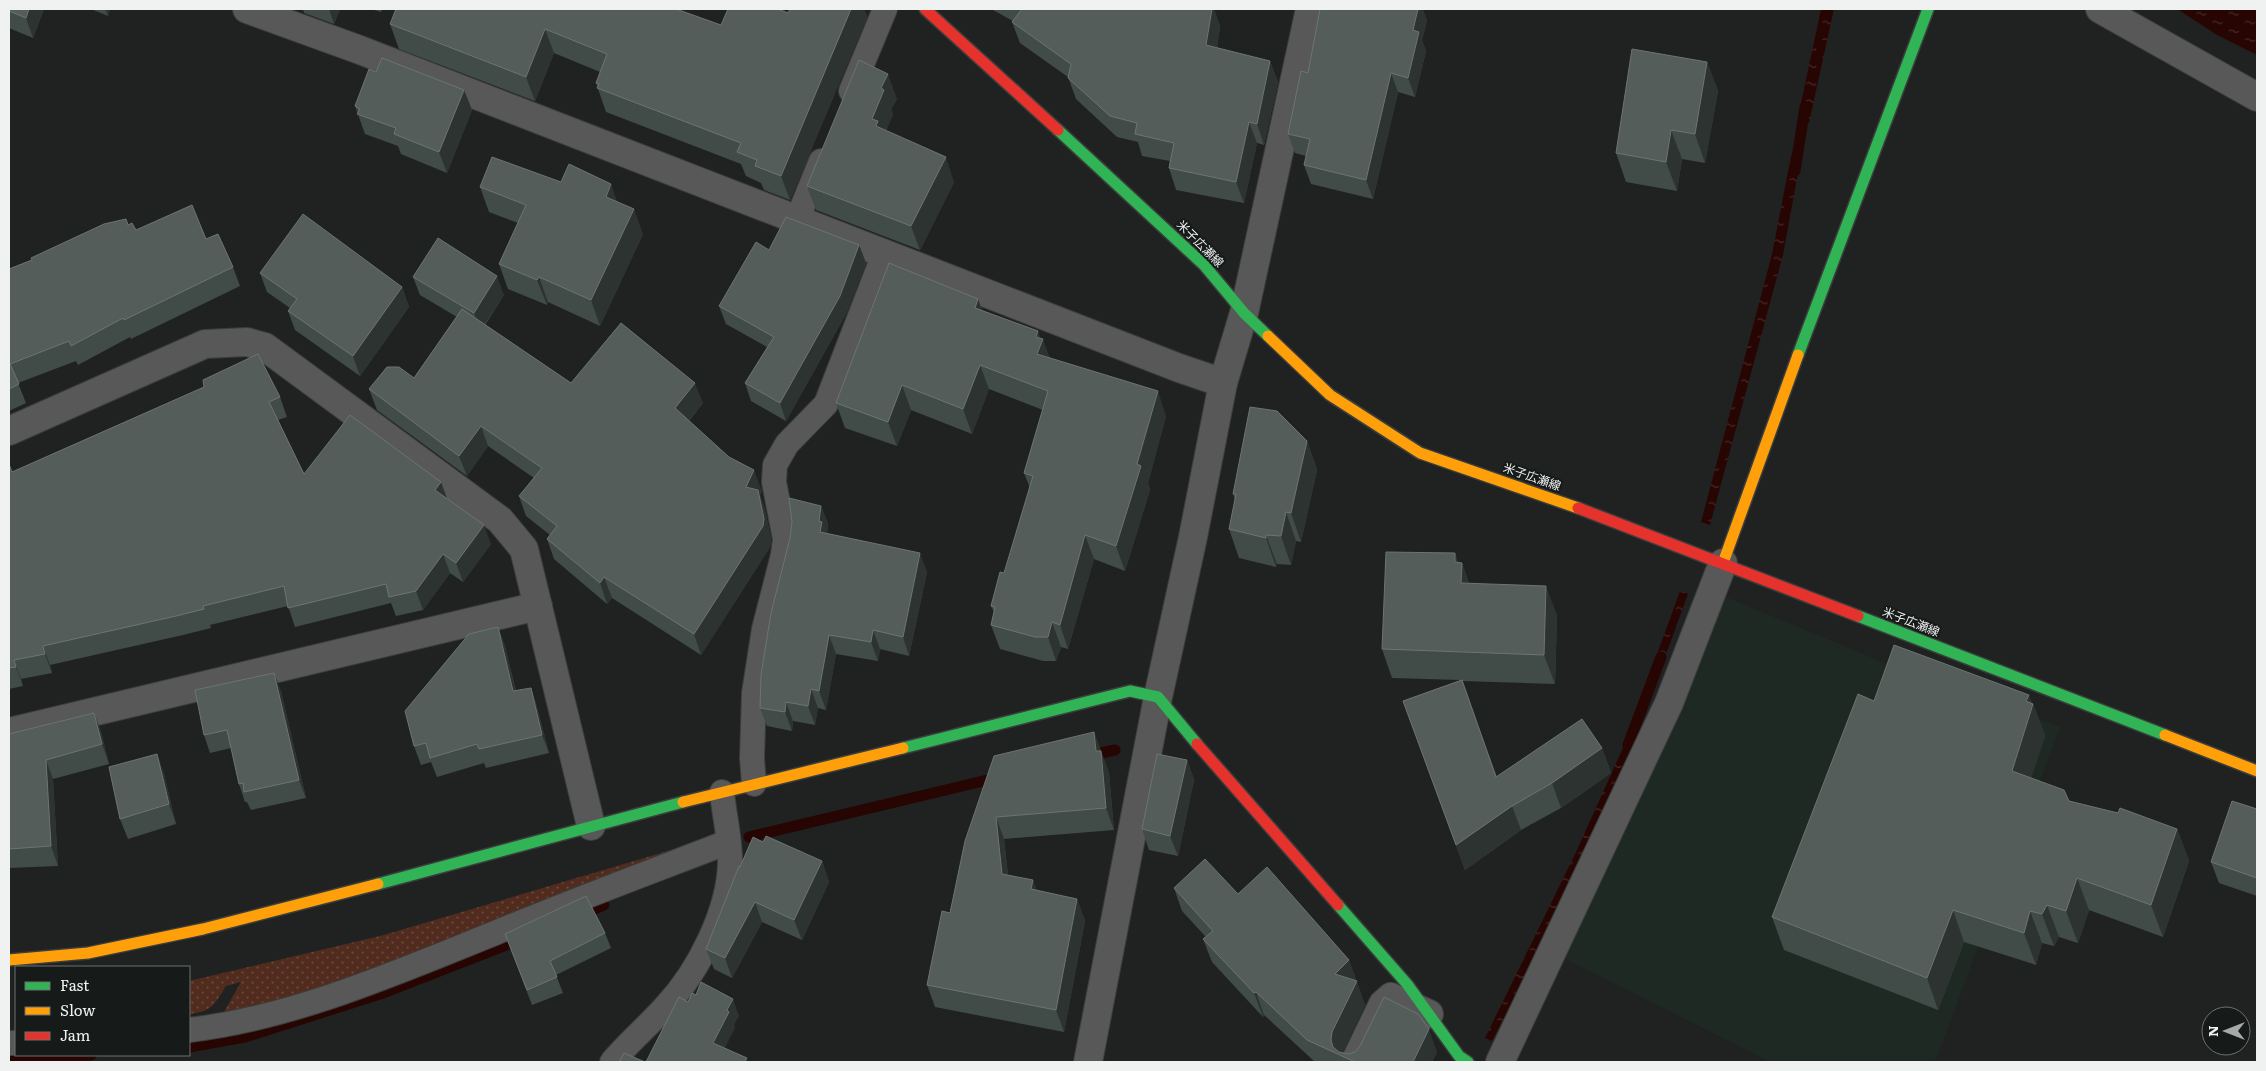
<svg xmlns="http://www.w3.org/2000/svg" width="2266" height="1071" font-family="Literata,'Noto Sans JP',serif">
<style>
.built{fill:#1f2924}
.grass{fill:url(#grass-dots)}
.water{fill:url(#water-ripples)}
.lines{fill:none;stroke-linecap:round;stroke-linejoin:round}
.stream{stroke:#270503;stroke-width:11}
.lane-casing{stroke:#3b3e3c;stroke-width:26}
.street-casing{stroke:#3b3e3c;stroke-width:30}
.fast-casing{stroke:#3b3e3c;stroke-width:14}
.slow-casing{stroke:#3b3e3c;stroke-width:14}
.jam-casing{stroke:#3b3e3c;stroke-width:14}
.lane{stroke:#575857;stroke-width:24}
.street{stroke:#575857;stroke-width:28}
.fast{stroke:#30b455;stroke-width:11}
.slow{stroke:#ff9f0a;stroke-width:11}
.jam{stroke:#e5322d;stroke-width:11}
.wall{fill:#414c48}
.shaded-wall{fill:#2c3331}
.building{fill:#545d5a;stroke:#6c7571}
.labels{text-anchor:middle;stroke-width:4;stroke-linejoin:round;paint-order:stroke}
.street-label{font-size:12px;fill:#eff2f0;stroke:#161a18}
</style>
<defs>
<pattern id="grass-dots" width="8" height="8" patternUnits="userSpaceOnUse" patternTransform="scale(1.25)"><rect width="8" height="8" fill="#512b1e"/><path d="M2 2h.1M6 6h.1" fill="none" stroke="#6a4a3f" stroke-width="1.8" stroke-linecap="round"/></pattern>
<pattern id="water-ripples" width="26" height="14" patternUnits="userSpaceOnUse" patternTransform="scale(1.25)"><rect width="26" height="14" fill="#270503"/><path d="M2 4q2-2 4 0t4 0M15 11q2-2 4 0t4 0" fill="none" stroke="#472a28"/></pattern>
</defs>
<rect width="100%" height="100%" fill="#202221"/>
<!-- built -->
<path class="built" d="M1716,593L1909,673L2060,727L1935,1062H1770L1564,958Z"/>
<!-- grass -->
<path class="grass" d="M715,837L371,971L245,1014L220,1019L241,982L226,986C213,1006 213,1011 189,1014V981L384,935Z"/>
<!-- water -->
<g class="water">
<path d="M1821,9H1834L1809,123L1797,122Z"/>
<path d="M2177,9H2257V55L2217,35Z"/>
<path d="M1791,156L1801,157L1783,255L1710,525L1701,522L1772,254Z"/>
<path d="M1680,591L1688,594L1660,671L1652,668Z"/>
<path d="M1631,730L1638,733L1550,927L1492,1041L1485,1038L1576,852Z"/>
</g>
<g class="lines">
<!-- stream -->
<g class="stream">
<path d="M1795,171L1805,107"/>
<path d="M1628,745L1661,657"/>
<path d="M1086,756L1115,750"/>
<path d="M749,837L1000,777"/>
<path d="M580,915L604,905"/>
<path d="M189,1047L245,1037L380,994L522,939"/>
<path d="M9,1060L91,1055"/>
</g>
<!-- lane casing -->
<g class="lane-casing">
<g id="lane">
<path d="M851,91L885,9"/>
<path d="M797,220L821,161"/>
<path d="M754,784L752,758L754,693L764,629L783,555L785,539L774,482L775,465L787,444L826,404L884,254"/>
<path d="M189,1030C293,1018 398,972 495,933C572,901 650,872 728,842"/>
<path d="M9,1043H16"/>
<path d="M612,1062C628,1043 648,1026 665,1007C698,972 730,910 730,860C730,838 724,814 722,792"/>
</g>
</g>
<!-- street casing -->
<g class="street-casing">
<g id="street">
<path d="M247,9L360,50L1179,368L1223,383"/>
<path d="M2100,9L2257,97"/>
<path d="M9,431L205,344L247,342L265,347L500,520L524,549L591,826"/>
<path d="M9,732L538,606"/>
<path d="M1088,1062L1158,697L1193,537L1223,383L1244,313L1310,9"/>
<path d="M1355,1062L1383,1004L1391,997L1429,1014"/>
<path d="M1500,1062L1669,703L1723,563"/>
</g>
</g>
<!-- fast casing -->
<g class="fast-casing">
<g id="fast">
<path d="M1058,130L1204,265L1244,313L1268,336"/>
<path d="M1798,355L1928,9"/>
<path d="M1858,616L2165,735"/>
<path d="M903,748L1130,691L1158,697L1197,744"/>
<path d="M378,884L683,802"/>
<path d="M1338,905L1407,984L1459,1056L1468,1062"/>
</g>
</g>
<!-- slow casing -->
<g class="slow-casing">
<g id="slow">
<path d="M1268,336L1330,395L1420,453L1578,508"/>
<path d="M1723,563L1798,355"/>
<path d="M2165,735L2257,771"/>
<path d="M683,802L903,748"/>
<path d="M9,960L88,953L203,929L378,884"/>
</g>
</g>
<!-- jam casing -->
<g class="jam-casing">
<g id="jam">
<path d="M925,9L1058,130"/>
<path d="M1578,508L1858,616"/>
<path d="M1197,744L1338,905"/>
</g>
</g>
<!-- lane -->
<use href="#lane" class="lane"/>
<!-- street -->
<use href="#street" class="street"/>
<!-- fast -->
<use href="#fast" class="fast"/>
<!-- slow -->
<use href="#slow" class="slow"/>
<!-- jam -->
<use href="#jam" class="jam"/>
</g>
<!-- wall -->
<g class="wall">
<path d="M9,9H44L33,38L9,28Z"/>
<path d="M91,9H110L108,16Z"/>
<path d="M303,9H340L334,24L304,13Z"/>
<path d="M371,9H382L381,12Z"/>
<path d="M851,9H864L867,17L790,200L764,190L761,183L746,176L741,164L606,112L596,83L600,72L554,53L535,101L399,49L390,24L721,25L788,13Z"/>
<path d="M991,9H1214L1220,26L1217,48L1270,61L1278,82L1264,145L1257,143L1244,203L1176,190L1169,168L1170,161L1142,156L1138,142L1117,137L1076,99L1068,77L1020,43L1012,22L1013,21Z"/>
<path d="M1427,20L1422,40L1426,51L1415,97L1398,92L1373,199L1311,184L1304,165L1306,156L1295,153L1288,134L1308,73Z"/>
<path d="M1707,62L1718,91L1705,163L1682,159L1677,191L1626,182L1616,153Z"/>
<path d="M376,72L464,90L472,110L447,173L401,154L398,146L365,134L355,106Z"/>
<path d="M897,99L891,109L893,114L886,131L954,182L920,250L816,210L807,186Z"/>
<path d="M561,182L617,202L643,234L600,326L548,302L547,305L508,289L499,264L518,223L489,212L480,187Z"/>
<path d="M128,225L136,230L206,239L233,267L240,286L131,339L130,337L78,365L76,361L18,383L26,403L9,411V269Z"/>
<path d="M859,245L866,263L846,314L786,421L751,401L745,383L767,347L726,324L719,306L769,250Z"/>
<path d="M260,273L402,287L409,307L360,376L295,330L288,311L290,308L267,292Z"/>
<path d="M413,277L504,295L485,325L571,383L703,403L689,421L762,491L760,495L765,510L771,539L770,547L701,655L612,598L607,604L554,559L547,539L550,535L526,516L519,496L534,478L488,446L467,476L377,410L369,389L414,378L457,317L420,295Z"/>
<path d="M978,299L982,310L1041,339L1050,358L1166,416L1148,483L1150,490L1125,571L1094,559L1068,649L1061,647L1056,661H1043L1000,649L991,625L994,612L991,606L1004,573L1030,488L1024,473L1043,410L989,389L972,434L911,410L897,446L845,428L836,403Z"/>
<path d="M280,397L287,417L278,420L304,474L447,499L491,544L463,582L450,573L423,610L396,616L391,603L295,627L288,606L210,625L211,628L183,635L50,665L52,673L21,679L23,686L9,689V464L12,472Z"/>
<path d="M1307,441L1317,470L1301,542L1296,541L1291,565L1277,564L1276,567L1239,558L1229,529L1235,500L1233,494Z"/>
<path d="M821,506L828,524L827,533L927,572L909,656L880,649L878,661L836,654L826,710L818,708L815,725L793,721L792,731L767,726L760,708Z"/>
<path d="M1455,553L1458,562L1462,563L1469,583L1557,615L1555,684L1462,681L1497,777L1602,748L1611,773L1561,808L1521,830L1465,870L1403,701L1461,680L1392,678L1382,649Z"/>
<path d="M498,627L505,646L516,691L531,688L537,707L549,753L486,768L484,763L437,777L431,762L421,765L414,746Z"/>
<path d="M281,691L306,798L251,810L247,802H245L239,784L231,748L210,753L204,735Z"/>
<path d="M1874,701L2033,704L2045,736L2031,778L2069,801L2177,829L2189,861L2163,937L2089,910L2078,943L2059,937L2054,946L2042,943L2036,965L1964,942L1938,1010L1784,950L1772,917Z"/>
<path d="M94,713L101,732L109,764L53,779L58,866L9,868V734Z"/>
<path d="M1094,732L1109,773L1114,830L1004,839L1008,875L1037,890L1077,899L1085,921L1064,1032L935,1007L927,985L950,913L965,841Z"/>
<path d="M157,754L164,774L176,824L128,839L120,819Z"/>
<path d="M1187,760L1194,780L1178,856L1149,850L1142,829Z"/>
<path d="M2257,809V896L2219,883L2211,862Z"/>
<path d="M763,842L822,861L829,882L802,940L762,922L732,978L714,969L706,949L740,867Z"/>
<path d="M1174,888L1238,894L1349,960L1365,1005L1342,1053L1348,1054L1437,1052L1432,1062H1315L1264,1015L1263,1017L1212,962L1203,939L1206,937L1182,911Z"/>
<path d="M605,933L611,948L556,975L563,993L532,1005L505,934Z"/>
</g>
<!-- shaded-wall -->
<g class="shaded-wall">
<path d="M29,9H44L33,38L26,18Z"/>
<path d="M105,9H110L108,16Z"/>
<path d="M329,9H340L334,24Z"/>
<path d="M851,9H864L867,17L790,200L781,176Z"/>
<path d="M1212,9H1214L1220,26L1214,66L1206,45Z"/>
<path d="M1418,9H1423L1427,20L1422,40L1426,51L1415,97L1408,78L1413,30Z"/>
<path d="M545,29L554,53L535,101L526,77Z"/>
<path d="M1270,61L1278,82L1264,145L1257,124Z"/>
<path d="M1707,62L1718,91L1705,163L1695,134Z"/>
<path d="M1391,73L1398,92L1373,199L1366,180Z"/>
<path d="M888,74L897,99L891,109L893,114L884,137L887,145L872,119L881,88Z"/>
<path d="M464,90L472,110L447,173L439,152Z"/>
<path d="M1249,122L1257,143L1244,203L1236,182Z"/>
<path d="M1671,130L1682,159L1677,191L1666,162Z"/>
<path d="M946,157L954,182L920,250L911,226Z"/>
<path d="M611,184L620,209L606,197Z"/>
<path d="M634,209L643,234L600,326L591,300Z"/>
<path d="M859,245L866,263L846,314L786,421L780,403Z"/>
<path d="M497,276L504,295L480,331L474,313Z"/>
<path d="M539,277L548,302L547,305L537,280Z"/>
<path d="M402,287L409,307L360,376L353,356Z"/>
<path d="M978,299L987,324L975,308Z"/>
<path d="M1038,331L1042,342L1043,339L1052,364L1037,354L1036,337Z"/>
<path d="M980,365L989,389L972,434L963,409Z"/>
<path d="M695,383L703,403L682,429L675,408Z"/>
<path d="M902,385L911,410L897,446L888,422Z"/>
<path d="M1158,391L1166,416L1148,483L1150,490L1125,571L1116,546L1137,464Z"/>
<path d="M481,426L488,446L467,476L459,456Z"/>
<path d="M1307,441L1317,470L1301,542L1291,513Z"/>
<path d="M754,470L762,491L760,495L765,510L771,539L770,547L701,655L694,634L746,487Z"/>
<path d="M441,482L448,501L435,490Z"/>
<path d="M821,506L828,524L827,534L820,532L819,521Z"/>
<path d="M1286,512L1296,541L1291,565L1281,536Z"/>
<path d="M484,525L491,544L463,582L456,563Z"/>
<path d="M1085,535L1094,559L1068,649L1060,625Z"/>
<path d="M1266,535L1277,564L1276,567L1266,538Z"/>
<path d="M920,553L927,572L909,656L903,637Z"/>
<path d="M1455,553L1461,572L1462,563L1472,592L1461,583L1455,562Z"/>
<path d="M443,554L450,573L423,610L416,591Z"/>
<path d="M604,577L612,598L607,604L600,583Z"/>
<path d="M1546,586L1557,615L1555,684L1544,655Z"/>
<path d="M1052,622L1061,647L1056,661L1048,637Z"/>
<path d="M498,627L505,646L520,710L513,691Z"/>
<path d="M873,630L880,649L878,661L871,642Z"/>
<path d="M829,635L836,654L826,710L819,691Z"/>
<path d="M43,646L50,665L52,673L45,654Z"/>
<path d="M14,660L21,679L23,686L16,667Z"/>
<path d="M274,673L281,691L306,798L299,780Z"/>
<path d="M531,688L537,707L549,753L542,735Z"/>
<path d="M811,689L818,708L815,725L808,706Z"/>
<path d="M2029,695L2033,706V704L2045,736L2023,804L2012,771L2026,701Z"/>
<path d="M786,702L793,721L792,731L785,712Z"/>
<path d="M94,713L101,732L109,764L102,744Z"/>
<path d="M1094,732L1109,773L1114,830L1106,808L1096,751Z"/>
<path d="M1602,748L1611,773L1561,808L1552,783Z"/>
<path d="M157,754L164,774L176,824L169,804Z"/>
<path d="M46,760L53,779L58,866L51,846Z"/>
<path d="M1187,760L1194,780L1178,856L1170,836Z"/>
<path d="M1512,806L1521,830L1465,870L1456,845Z"/>
<path d="M996,817L1004,839L1010,896L1002,874Z"/>
<path d="M2177,829L2189,861L2163,937L2151,905Z"/>
<path d="M822,861L829,882L802,940L794,920Z"/>
<path d="M2077,878L2089,910L2078,943L2066,911Z"/>
<path d="M1033,880L1041,902L1031,889Z"/>
<path d="M1077,899L1085,921L1064,1032L1056,1010Z"/>
<path d="M755,902L762,922L732,978L725,958Z"/>
<path d="M2047,905L2059,937L2054,946L2042,914Z"/>
<path d="M1953,910L1964,942L1938,1010L1927,978Z"/>
<path d="M2030,911L2042,943L2036,965L2024,933Z"/>
<path d="M1349,960L1365,1005L1341,1056L1335,1053L1331,1040L1332,1032L1335,974Z"/>
<path d="M1256,992L1264,1015L1263,1017L1254,993Z"/>
<path d="M733,999L739,1016L734,1025L735,1028L719,1060L713,1043L727,1010Z"/>
<path d="M1429,1029L1437,1052L1432,1062H1413Z"/>
</g>
<!-- building -->
<g class="building">
<path d="M9,9H29L26,18L9,11Z"/>
<path d="M396,9H676L721,25L728,9H778L788,13L790,9H851L781,176L755,166L757,160L737,152L741,143L597,88L599,84L596,83L607,54L545,29L526,77L390,24Z"/>
<path d="M1022,9H1212L1206,45L1270,61L1257,124L1249,122L1236,182L1169,168L1174,143L1135,134L1137,123L1110,116L1068,78L1071,64L1012,22Z"/>
<path d="M1320,9H1418L1413,30L1419,32L1408,78L1391,73L1366,180L1304,165L1310,139L1288,134L1301,71L1308,73Z"/>
<path d="M1632,49L1707,62L1695,134L1671,130L1666,162L1616,153Z"/>
<path d="M382,58L464,90L439,152L394,134L396,128L357,114L360,109L355,106L369,69L376,72Z"/>
<path d="M859,60L888,74L881,88L884,90L872,119L878,121L876,126L946,157L911,226L807,186Z"/>
<path d="M492,157L561,182L569,164L611,184L606,197L634,209L591,300L539,277L537,280L499,264L526,205L480,187Z"/>
<path d="M192,205L206,239L218,234L233,267L124,320L123,318L71,346L69,341L10,364L19,384L9,389V269L32,260L31,258L104,224L126,219L128,225L132,223L136,230Z"/>
<path d="M303,214L402,287L353,356L288,311L297,299L260,273Z"/>
<path d="M786,217L859,245L840,296L780,403L745,383L774,337L719,306L756,242L769,250Z"/>
<path d="M438,238L497,276L474,313L413,277Z"/>
<path d="M889,263L978,299L975,308L1038,331L1036,337L1043,339L1037,354L1158,391L1137,464L1141,466L1116,546L1085,535L1060,625L1052,622L1048,637H1035L991,625L995,607L991,606L1000,572L1004,573L1033,476L1024,473L1048,391L980,365L963,409L902,385L888,422L836,403Z"/>
<path d="M462,309L571,383L621,323L695,383L675,408L729,457L754,470L746,487L758,490L764,519L763,526L694,634L604,577L600,583L547,539L557,526L519,496L542,468L481,426L459,456L369,389L387,367H399L414,378Z"/>
<path d="M258,354L280,397L269,402L304,474L350,415L441,482L435,490L484,525L456,563L443,554L416,591L389,597L386,584L288,608L284,586L203,606L204,609L176,616L43,646L45,654L14,660L16,667L9,668V464L12,472L204,387L203,380Z"/>
<path d="M1250,407L1277,411L1307,441L1291,513L1286,512L1281,536L1266,535V538L1229,529L1236,494H1233Z"/>
<path d="M789,498L821,506L819,521L822,522L820,532L920,553L903,637L873,630L871,642L829,635L819,691L811,689L808,706L786,702L785,712L760,708L761,675L771,613L790,538L792,522Z"/>
<path d="M1386,552L1455,553V562L1462,563L1461,583L1546,586L1544,655L1382,649Z"/>
<path d="M498,627L513,691L531,688L542,735L479,749L477,744L430,758L426,743L414,746L405,711L469,634Z"/>
<path d="M1894,645L2029,695L2026,701L2033,704L2012,771L2064,790L2069,801L2118,813L2120,808L2177,829L2151,905L2077,878L2066,911L2047,905L2042,914L2030,911L2024,933L1953,910L1927,978L1772,917L1858,694L1874,701Z"/>
<path d="M274,673L299,780L244,792L243,783L239,784L227,730L204,735L195,690Z"/>
<path d="M1462,680L1496,777L1582,719L1602,748L1552,783L1512,806L1456,845L1403,701Z"/>
<path d="M94,713L102,744L46,760L51,846L9,849V734Z"/>
<path d="M1094,732L1096,751H1101L1106,808L996,817L1002,874L1033,880L1031,889L1077,899L1056,1010L927,985L942,911L950,913L965,841L994,756Z"/>
<path d="M157,754L169,804L120,819L109,767Z"/>
<path d="M1157,754L1187,760L1170,836L1142,829Z"/>
<path d="M2232,801L2257,809V878L2211,862Z"/>
<path d="M766,836L822,861L794,920L755,902L725,958L706,949L739,866L740,867L753,837L763,842Z"/>
<path d="M1205,859L1238,894L1267,867L1349,960L1335,974L1357,981L1332,1032L1331,1040L1333,1047L1339,1052L1348,1054L1355,1052L1360,1046L1384,997L1418,1014L1429,1029L1413,1062H1352L1353,1061L1307,1040L1256,992L1254,993L1203,939L1213,931L1174,888Z"/>
<path d="M586,896L605,933L550,961L557,977L527,990L505,934Z"/>
<path d="M701,982L733,999L727,1010L729,1012L713,1043L747,1058L745,1062H646L679,997L688,1002L692,993L696,995Z"/>
<path d="M624,1053L645,1062H619Z"/>
</g>
<g class="labels">
<!-- street labels -->
<g class="street-label">
<text transform="translate(1200 244) rotate(45)" y="4">米子広瀬線</text>
<text transform="translate(1532 477) rotate(19)" y="4">米子広瀬線</text>
<text transform="translate(1911 622) rotate(21)" y="4">米子広瀬線</text>
</g>
</g>
<!-- border -->
<rect width="2266" height="1071" fill="none" stroke="#eff2f0" stroke-width="20"/>
<!-- legend -->
<rect x="15" y="966" width="175" height="90" fill="#161a18" stroke="#6d706e"/>
<rect x="25" y="982" width="25" height="8" fill="#30b455" stroke="#6d706e"/>
<text x="60" y="991" font-size="15" fill="#eff2f0">Fast</text>
<rect x="25" y="1007" width="25" height="8" fill="#ff9f0a" stroke="#6d706e"/>
<text x="60" y="1016" font-size="15" fill="#eff2f0">Slow</text>
<rect x="25" y="1032" width="25" height="8" fill="#e5322d" stroke="#6d706e"/>
<text x="60" y="1041" font-size="15" fill="#eff2f0">Jam</text>
<!-- north arrow -->
<g transform="translate(2226 1031) rotate(270)"><circle r="24" fill="#161a18" stroke="#6d706e"/>
<path d="M0-4L9 19L0 12L-9 19Z" fill="#a7a9a8"/>
<text y="-8" font-size="14" font-weight="bold" text-anchor="middle" fill="#eff2f0">N</text>
</g>
</svg>
